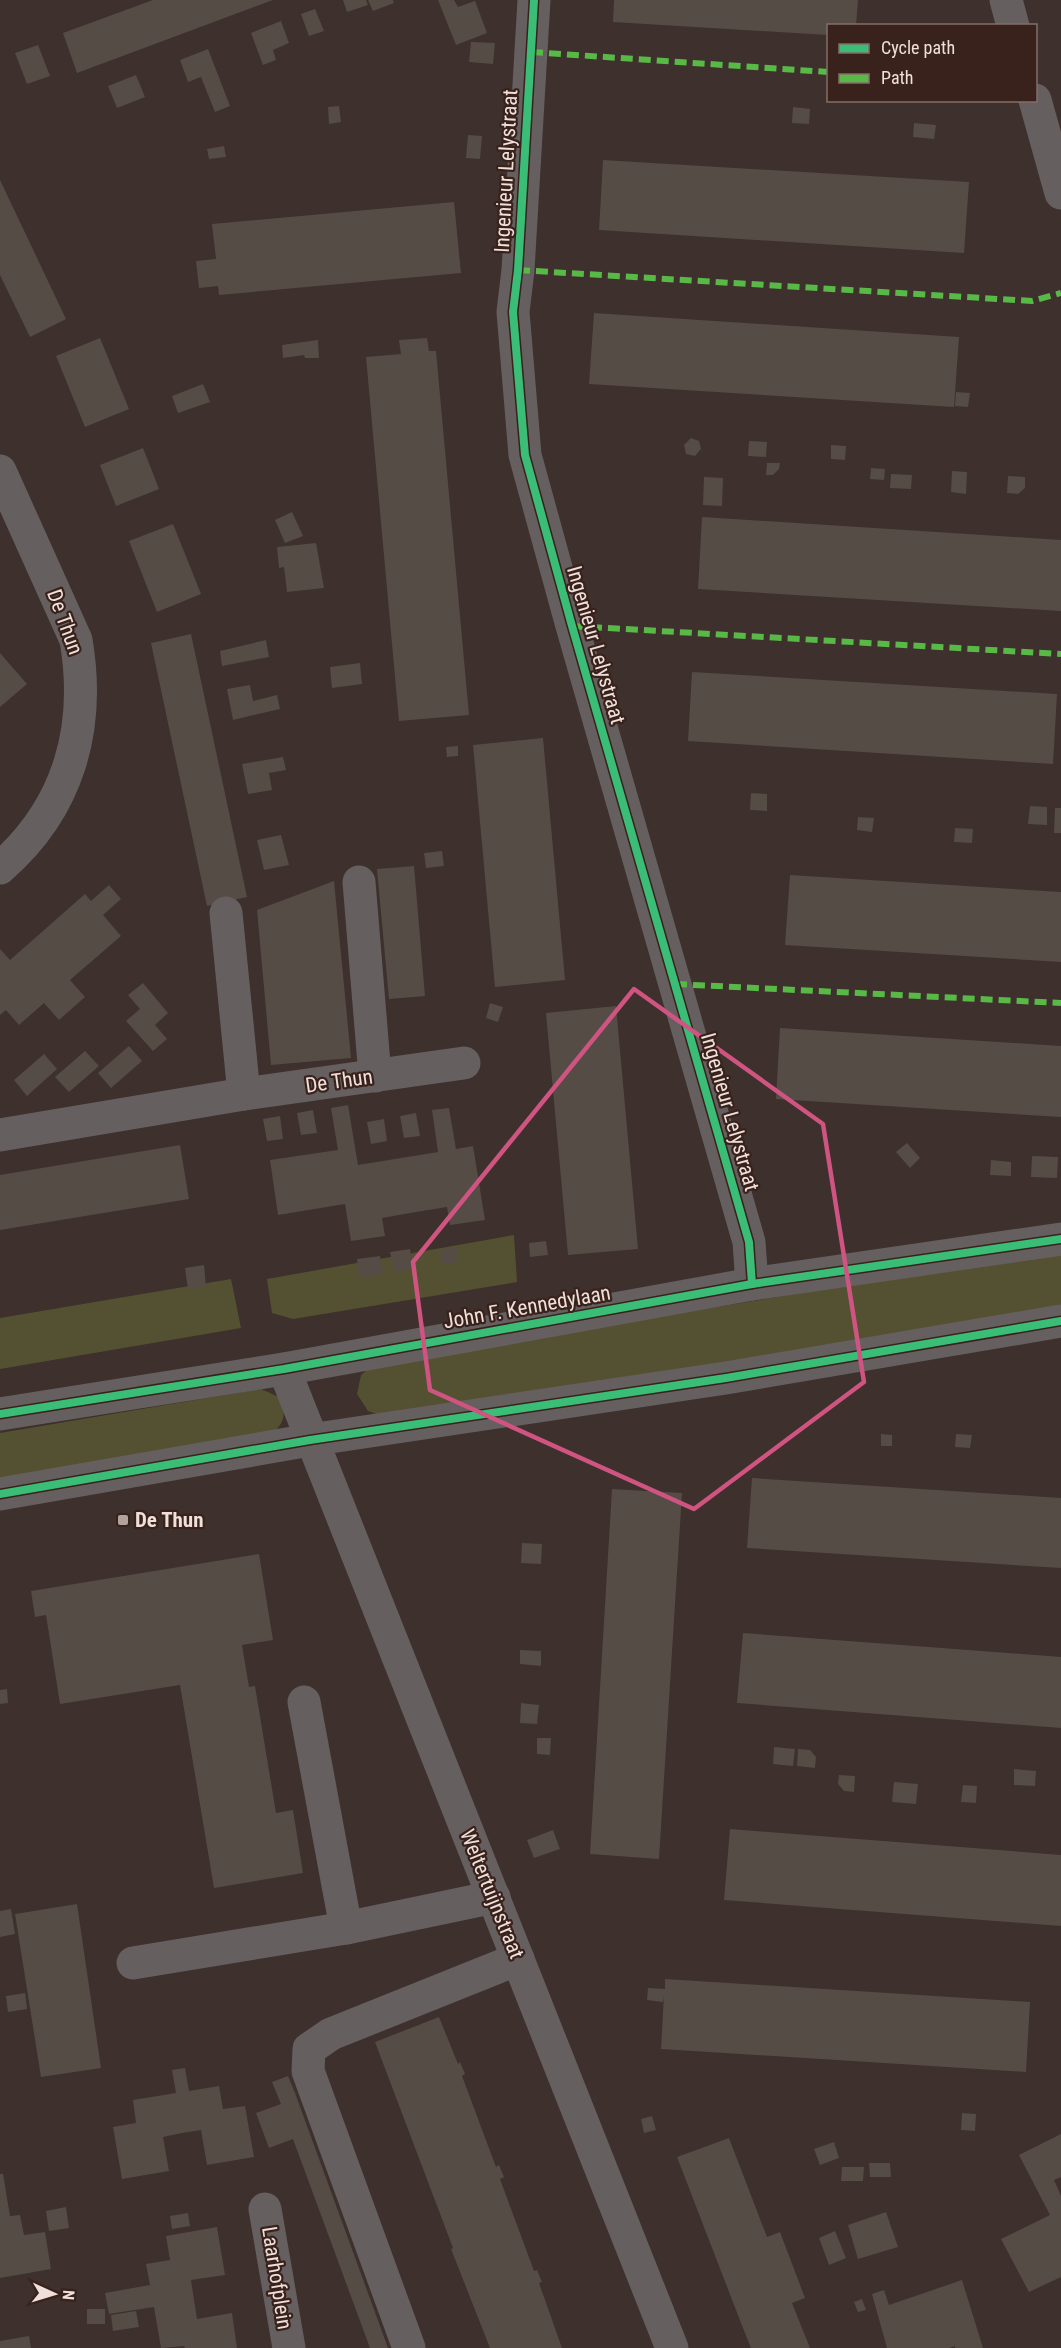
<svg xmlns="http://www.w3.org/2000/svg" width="1061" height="2348" font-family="'Roboto Condensed',sans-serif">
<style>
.green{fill:#545132}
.building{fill:#554c46}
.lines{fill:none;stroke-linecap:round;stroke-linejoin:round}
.minor{stroke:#655f5f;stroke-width:33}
.quiet{stroke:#58b947;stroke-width:6;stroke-dasharray:12 6;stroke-linecap:butt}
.cycleway-casing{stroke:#39221c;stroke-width:11}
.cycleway{stroke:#3abd76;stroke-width:8}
.marked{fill:none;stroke:#d05481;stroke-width:4.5;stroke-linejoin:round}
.poi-dot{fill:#b1a29e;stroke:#39221c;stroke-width:2}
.labels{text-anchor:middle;stroke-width:4.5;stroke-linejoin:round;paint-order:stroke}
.street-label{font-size:21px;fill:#f0e0db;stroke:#39221c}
.poi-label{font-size:21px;font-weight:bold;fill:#f0e0db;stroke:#39221c;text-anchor:start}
</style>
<rect width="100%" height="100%" fill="#3d302d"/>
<!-- green -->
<g class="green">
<path d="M514,1235L517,1282L293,1319L272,1313L267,1279Z"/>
<path d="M1061,1250V1311L385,1417L368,1411L357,1394L361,1375L374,1364Z"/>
<path d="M231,1279L241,1328L0,1369V1318Z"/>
<path d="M261,1389L279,1397C287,1414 285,1422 271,1435L0,1480V1433Z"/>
</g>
<!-- building -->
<g class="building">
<path d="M153,0H273L77,73L63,33Z"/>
<path d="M343,0H366L368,5L347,12Z"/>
<path d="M368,0H393L394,3L373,11Z"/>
<path d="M438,0H454L458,7L475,1L487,33L456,45Z"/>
<path d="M614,0H858L856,26H828V35L613,22Z"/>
<path d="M315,9L324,31L309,36L301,14Z"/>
<path d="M281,21L289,43L273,50L276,60L263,65L251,33Z"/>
<path d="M471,42L495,43L493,64L469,62Z"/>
<path d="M38,45L50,76L27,84L15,53Z"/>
<path d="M208,49L230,106L215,112L201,77L188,82L180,60Z"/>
<path d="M136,75L145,97L117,108L108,86Z"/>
<path d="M339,106L341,122L329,124L328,107Z"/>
<path d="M793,107L810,109L809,124L792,123Z"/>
<path d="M914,123L936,125L934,139L913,137Z"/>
<path d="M468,135L482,136L480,159L466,158Z"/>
<path d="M224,146L226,157L209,159L207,149Z"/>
<path d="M603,160L969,182L964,253L599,230Z"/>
<path d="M0,180L66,319L30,337L0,275Z"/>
<path d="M454,202L461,273L219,295L218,286L199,288L196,261L216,259L212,224Z"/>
<path d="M594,313L959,337L954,407L589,384Z"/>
<path d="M100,338L129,409L85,427L56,356Z"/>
<path d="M427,338L429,351H436L469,715L399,721L366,357L401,354L399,340Z"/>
<path d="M318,340L319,358H305L304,355L283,358L282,345Z"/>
<path d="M203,384L210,402L178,413L172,396Z"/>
<path d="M956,392L970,393L968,407L955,406Z"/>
<path d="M691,438L699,441L701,449L695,456L686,454L684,445Z"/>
<path d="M749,441L767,442L766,457L748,456Z"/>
<path d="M831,445L846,446L845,460L831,459Z"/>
<path d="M143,448L159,489L116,506L100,465Z"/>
<path d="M767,463H780L779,469L773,475H766Z"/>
<path d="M871,468L885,469L884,480L870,479Z"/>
<path d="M952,471L967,472L966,494L951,492Z"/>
<path d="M891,474L912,475L911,489L890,488Z"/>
<path d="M1008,476L1025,477V488L1018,494L1007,493Z"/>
<path d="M704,477L723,478L722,506L703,505Z"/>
<path d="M292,512L303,536L285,543L275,520Z"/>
<path d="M702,517L1061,540V611L698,589Z"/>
<path d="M173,524L201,594L157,612L129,541Z"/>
<path d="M316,543L324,588L287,592L284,567L279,568L277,547Z"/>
<path d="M191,634L247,897L207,906L151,643Z"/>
<path d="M266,640L269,657L222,666L220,651Z"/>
<path d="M0,653L27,684L0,707Z"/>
<path d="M360,663L362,684L332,688L330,667Z"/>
<path d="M692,672L1057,694L1053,764L688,741Z"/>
<path d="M250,685L253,701L277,695L280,709L233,720L227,689Z"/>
<path d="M543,738L565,980L495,987L473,745Z"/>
<path d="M458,746V756L447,757L446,747Z"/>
<path d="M283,757L286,770L269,773L272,790L248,794L242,764Z"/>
<path d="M751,793L767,794V811L750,810Z"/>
<path d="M1030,806L1047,807V825L1028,824Z"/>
<path d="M1055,808H1061V833H1054Z"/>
<path d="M858,817L874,818L872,832L857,830Z"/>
<path d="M955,828L973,829L972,843L954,842Z"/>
<path d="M281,835L289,865L264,870L257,840Z"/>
<path d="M442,851L444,866L426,868L424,853Z"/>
<path d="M414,866L425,996L389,999L377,869Z"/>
<path d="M790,875L1061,892V962L785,945Z"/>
<path d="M334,881L351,1058L271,1065L257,910Z"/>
<path d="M109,885L121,899L103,915L121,936L70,980L85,997L59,1020L44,1003L19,1025L6,1010L0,1015V949L10,960L85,894L91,901Z"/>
<path d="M143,983L168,1013L155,1025L167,1039L153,1051L126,1021L140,1009L128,995Z"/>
<path d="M490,1003L503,1007L498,1022L486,1018Z"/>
<path d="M616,1006L638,1249L568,1255L546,1013Z"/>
<path d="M780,1028L1061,1046V1117L776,1099Z"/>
<path d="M129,1046L142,1061L111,1088L98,1073Z"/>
<path d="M85,1051L99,1066L69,1092L55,1077Z"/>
<path d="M44,1054L57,1069L27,1096L14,1080Z"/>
<path d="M348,1105L358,1165L438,1152L432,1110L449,1108L456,1149L473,1146L485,1220L450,1225L447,1207L416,1212L382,1218L385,1236L351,1241L345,1204L278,1215L270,1160L338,1150L331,1108Z"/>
<path d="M313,1110L317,1133L301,1135L297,1113Z"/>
<path d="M416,1113L420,1136L404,1138L400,1116Z"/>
<path d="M280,1116L283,1139L267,1141L263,1119Z"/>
<path d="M384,1119L387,1141L371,1144L367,1122Z"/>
<path d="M907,1143L920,1158L910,1168L896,1152Z"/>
<path d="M180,1145L189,1199L0,1230V1175Z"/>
<path d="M1032,1156L1058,1157L1057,1178L1031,1177Z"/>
<path d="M991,1160L1011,1162V1176L990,1175Z"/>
<path d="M546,1241L548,1255L530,1257L529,1243Z"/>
<path d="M457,1247L458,1262L442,1264L440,1250Z"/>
<path d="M410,1249L413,1269L394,1272L390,1252Z"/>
<path d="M380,1256L383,1274L359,1278L357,1259Z"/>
<path d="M204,1265L206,1287L188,1289L185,1268Z"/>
<path d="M881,1434L892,1435V1446H881Z"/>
<path d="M956,1434L972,1435L970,1448L955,1447Z"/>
<path d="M752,1478L1061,1498V1568L747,1548Z"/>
<path d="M612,1489L682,1493L659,1859L590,1854Z"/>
<path d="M522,1543L542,1544L541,1564L521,1563Z"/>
<path d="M259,1554L273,1640L242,1645L249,1687L255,1686L276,1813L293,1810L303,1873L214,1888L180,1685L60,1704L46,1615L35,1617L31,1591Z"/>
<path d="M743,1633L1061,1657V1728L737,1703Z"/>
<path d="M520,1650L541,1651V1666L520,1664Z"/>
<path d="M7,1689L8,1703L0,1704V1690Z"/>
<path d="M521,1703L539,1705L537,1724L520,1723Z"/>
<path d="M537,1738H551L550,1755L537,1754Z"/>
<path d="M774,1747L795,1749L793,1766L773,1764Z"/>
<path d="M798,1749L810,1750L816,1757L815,1768L797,1766Z"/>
<path d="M1014,1769L1036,1771L1035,1786L1014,1785Z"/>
<path d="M839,1775L855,1776L854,1792L844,1791L838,1784Z"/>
<path d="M894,1782L918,1784L916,1804L892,1802Z"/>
<path d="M963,1785L977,1786L976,1803L961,1802Z"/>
<path d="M730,1829L1061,1855V1926L724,1900Z"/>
<path d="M553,1830L560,1849L534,1858L527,1840Z"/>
<path d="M77,1904L101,2068L41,2077L15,1914Z"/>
<path d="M11,1909L15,1934L0,1937V1911Z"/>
<path d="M665,1979L1030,2002L1026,2072L661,2049L664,1995L663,2002L647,2000L648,1988L665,1989Z"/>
<path d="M25,1993L27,2009L8,2012L6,1996Z"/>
<path d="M439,2017L458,2064L460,2062L465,2074L462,2076L496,2167L499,2165L504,2177L500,2179L534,2271L537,2270L542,2282L539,2283L562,2348H490L451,2249L453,2248L375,2042Z"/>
<path d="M185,2068L189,2091L219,2086L223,2109L245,2106L254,2157L207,2165L201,2130L182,2133L163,2137L169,2171L122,2179L113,2127L136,2123L133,2100L176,2093L172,2070Z"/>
<path d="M288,2076L295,2093L388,2348H370L293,2139L269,2148L256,2113L281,2104L272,2082Z"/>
<path d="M962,2113L976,2114L975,2131L961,2130Z"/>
<path d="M652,2116L656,2130L644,2133L641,2119Z"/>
<path d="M1061,2134V2177L1054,2180L1061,2196V2277L1029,2292L1001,2239L1050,2215L1019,2155Z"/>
<path d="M729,2138L767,2237L780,2232L805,2298L792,2303L810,2348H751L741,2323L677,2157Z"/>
<path d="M834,2142L839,2158L820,2165L814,2149Z"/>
<path d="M869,2163H890L891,2177H870Z"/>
<path d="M842,2167H864L863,2181H841Z"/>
<path d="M0,2174H3L10,2216L20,2215L24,2235L45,2232L51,2269L0,2278Z"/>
<path d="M66,2207L69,2228L49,2231L46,2211Z"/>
<path d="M886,2212L898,2247L858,2259L848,2225Z"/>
<path d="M188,2213L190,2226L172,2229L170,2216Z"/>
<path d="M217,2227L225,2275L191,2280L194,2300L197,2319L232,2313L237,2348H185L184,2346L161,2348L154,2307L109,2314L105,2293L150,2285L146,2264L170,2260L166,2236Z"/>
<path d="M835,2231L846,2258L829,2265L819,2238Z"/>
<path d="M962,2280L983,2348H955V2346L949,2348H887L872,2294L884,2290L889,2305Z"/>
<path d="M862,2299L866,2310L858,2312L854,2302Z"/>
<rect x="87" y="2309" width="18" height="15"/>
<path d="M136,2311L139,2327L113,2331L111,2315Z"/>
<path d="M29,2336L31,2348H0V2341Z"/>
</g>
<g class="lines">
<!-- minor -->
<g class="minor">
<path d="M534,0L518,270L513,312L525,455L572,626L749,1242L752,1284"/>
<path d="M1006,0L1013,26"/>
<path d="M1035,100L1061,193"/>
<path d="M0,471L76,640C91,728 69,808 0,868"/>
<path d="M359,882L375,1076"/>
<path d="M226,913L244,1094"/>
<path d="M0,1135L244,1094L464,1063"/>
<path d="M284,1369L672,2348"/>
<path d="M0,1414L284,1369L752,1284L1061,1239"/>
<path d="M0,1494L310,1440L726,1378L1061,1321"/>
<path d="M304,1702L346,1928"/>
<path d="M133,1963L346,1928L494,1897"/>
<path d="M265,2209L289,2348"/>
<path d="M409,2348L308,2071L309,2049L331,2034L518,1959"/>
</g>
<!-- quiet -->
<g class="quiet">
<path d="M531,52L828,72"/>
<path d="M518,270L1032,301L1061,293"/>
<path d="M572,626L1061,654"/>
<path d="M675,984L1061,1003"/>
</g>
<!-- cycleway casing -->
<g class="cycleway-casing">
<g id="cycleway">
<path d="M534,0L518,270L513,312L525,455L572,626L749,1242L752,1284"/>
<path d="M0,1414L284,1369L752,1284L1061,1239"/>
<path d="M0,1494L310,1440L726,1378L1061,1321"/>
</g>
</g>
<!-- cycleway -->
<use href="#cycleway" class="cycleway"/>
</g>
<!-- marked area -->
<path class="marked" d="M634,989L823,1124L864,1382L694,1509L430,1390L413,1262Z"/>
<!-- markers -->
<rect class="poi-dot" x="117" y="1514" width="12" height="12" rx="3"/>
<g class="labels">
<!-- street labels -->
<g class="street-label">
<text transform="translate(506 171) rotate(-87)" y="7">Ingenieur Lelystraat</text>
<text transform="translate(65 622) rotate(70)" y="7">De Thun</text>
<text transform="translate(596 645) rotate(74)" y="7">Ingenieur Lelystraat</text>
<text transform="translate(339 1081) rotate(-8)" y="7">De Thun</text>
<text transform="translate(730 1112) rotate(74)" y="7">Ingenieur Lelystraat</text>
<text transform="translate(527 1307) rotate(-10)" y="7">John F. Kennedylaan</text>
<text transform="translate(492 1894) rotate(68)" y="7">Weltertuijnstraat</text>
<text transform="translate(277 2278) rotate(81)" y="7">Laarhofplein</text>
</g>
<!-- poi labels -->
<g class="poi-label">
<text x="135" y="1527">De Thun</text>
</g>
</g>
<!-- legend -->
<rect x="827" y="24" width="210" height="78" fill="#39221c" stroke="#826e68" stroke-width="1.5"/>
<rect x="839" y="44" width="30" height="9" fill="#3abd76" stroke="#826e68" stroke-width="1.5"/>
<text x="881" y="54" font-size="18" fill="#f0e0db">Cycle path</text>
<rect x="839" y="74" width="30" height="9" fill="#58b947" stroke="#826e68" stroke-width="1.5"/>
<text x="881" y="84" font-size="18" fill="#f0e0db">Path</text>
<!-- north arrow -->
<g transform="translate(54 2294) rotate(94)" stroke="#39221c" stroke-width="4.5" paint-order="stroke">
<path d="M0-4.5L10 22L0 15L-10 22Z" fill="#f0e0db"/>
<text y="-9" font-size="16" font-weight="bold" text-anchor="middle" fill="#f0e0db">N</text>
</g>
</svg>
